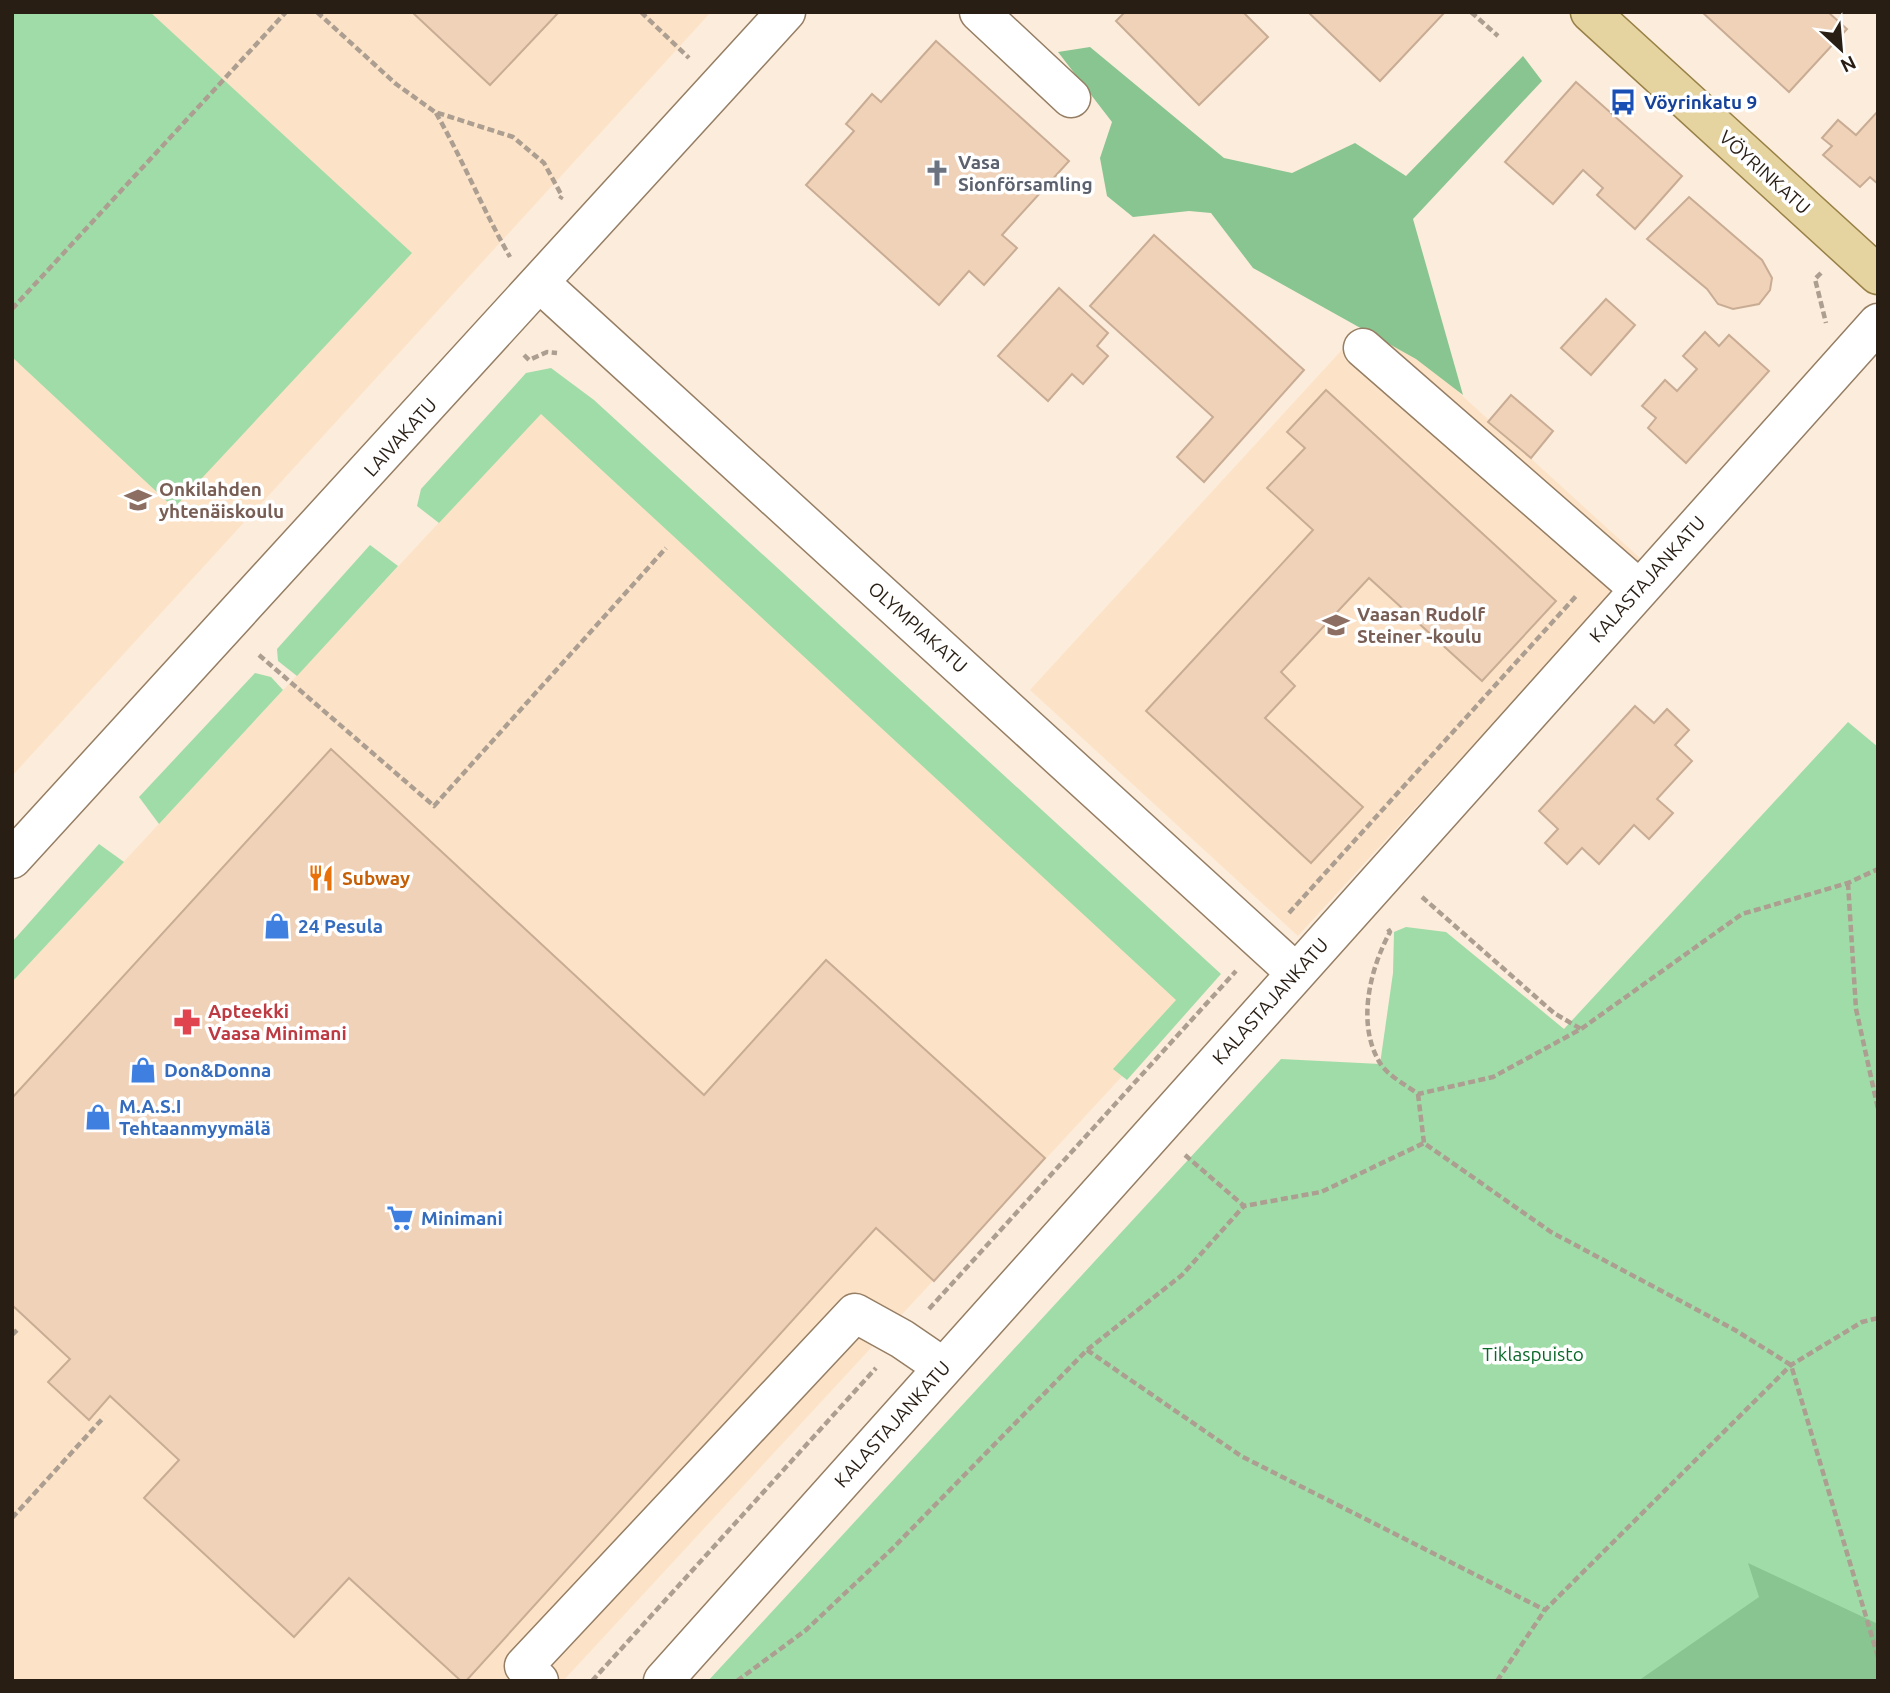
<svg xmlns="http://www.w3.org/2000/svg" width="1890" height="1693" font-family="Ubuntu,sans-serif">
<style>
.built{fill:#fce3c7}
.green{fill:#a0dca8}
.forest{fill:#88c590}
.building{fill:#f0d2b9;stroke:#c9ac94;stroke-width:2}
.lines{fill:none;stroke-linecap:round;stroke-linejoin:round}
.minor-casing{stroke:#957e64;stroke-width:41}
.major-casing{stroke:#988146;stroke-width:41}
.path{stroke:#ac9e90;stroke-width:4.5;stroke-dasharray:7 3.5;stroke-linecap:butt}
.minor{stroke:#fff;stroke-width:38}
.major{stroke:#e5d3a0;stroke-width:38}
.labels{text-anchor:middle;stroke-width:7;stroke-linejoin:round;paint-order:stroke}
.transit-label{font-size:19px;font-weight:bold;fill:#164399;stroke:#fff;text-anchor:start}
.worship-label{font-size:19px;font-weight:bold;fill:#5b616d;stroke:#fff;text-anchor:start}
.street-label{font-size:19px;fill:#281e14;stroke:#fff}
.education-label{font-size:19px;font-weight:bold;fill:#785e54;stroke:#fff;text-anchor:start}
.food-label{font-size:19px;font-weight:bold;fill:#c56008;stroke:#fff;text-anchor:start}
.shop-label{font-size:19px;font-weight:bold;fill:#366cbe;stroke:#fff;text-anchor:start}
.health-label{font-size:19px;font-weight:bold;fill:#be3a42;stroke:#fff;text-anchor:start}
.park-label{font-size:19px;fill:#096929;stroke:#fff}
</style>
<rect width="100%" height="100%" fill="#fcecdb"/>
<!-- built -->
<g class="built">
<path d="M12,12H711L12,776Z"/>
<path d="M1374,315L1642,560L1298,936L1030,690Z"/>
<path d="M563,389L1213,978L563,1681H12V982Z"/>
</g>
<!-- green -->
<g class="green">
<path d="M12,12H150L412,253L174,508L12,357Z"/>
<path d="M551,368L594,400L1221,974L1127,1080L1113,1069L1176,1000L541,414L439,523L417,506L421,489L526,373Z"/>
<path d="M370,545L398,566L297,676L278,661L277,649Z"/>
<path d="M255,673L271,677L283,690L159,824L139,797Z"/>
<path d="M1848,722L1878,747V1681H708L1281,1059L1380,1064L1393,973L1394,932L1406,927L1446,932L1564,1029Z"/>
<path d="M99,844L124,862L12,982V942Z"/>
</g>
<!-- forest -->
<g class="forest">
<path d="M1090,47L1224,158L1292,173L1355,143L1406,176L1523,56L1542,81L1413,219L1463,395L1416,359L1253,268L1211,213L1189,211L1133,217L1107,196L1100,158L1112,122L1058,52Z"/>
<path d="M1748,1563L1878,1624V1681H1638L1759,1597Z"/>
</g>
<!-- building -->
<g class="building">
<path d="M412,12H559L490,85Z"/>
<path d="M1125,12H1243L1268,37L1199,105L1116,21Z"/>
<path d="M1308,12H1445L1380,81Z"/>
<path d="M1702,12H1828L1847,29L1789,92Z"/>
<path d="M936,41L1069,161L1002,235L1017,248L984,285L969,271L939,305L806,185L854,131L846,124L872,94L881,102Z"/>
<path d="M1576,82L1682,176L1635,229L1597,195L1603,188L1583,170L1553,204L1505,162Z"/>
<path d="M1878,111V184L1870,177L1860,187L1823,155L1832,146L1822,138L1838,120L1856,135Z"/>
<path d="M1689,197L1762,260L1772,278L1770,290L1759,304L1733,309L1718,304L1707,289L1647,239Z"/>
<path d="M1154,235L1304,370L1204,482L1177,457L1213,417L1090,306Z"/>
<path d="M1059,288L1108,333L1097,346L1108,356L1083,384L1072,374L1048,401L998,356Z"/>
<path d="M1606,299L1635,325L1591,375L1561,348Z"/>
<path d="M1705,332L1719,346L1729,335L1769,371L1686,463L1648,428L1656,418L1642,406L1665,380L1677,391L1697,369L1683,356Z"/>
<path d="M1326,390L1556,601L1482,681L1369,578L1281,672L1295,686L1265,718L1363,807L1311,863L1146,711L1313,530L1267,488L1305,448L1287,432Z"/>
<path d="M1511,395L1553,431L1531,458L1488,422Z"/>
<path d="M1635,706L1654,723L1667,709L1689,730L1675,745L1692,761L1657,799L1673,813L1649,839L1634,825L1599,864L1582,848L1567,864L1545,843L1558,829L1539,811Z"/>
<path d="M331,749L704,1095L826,960L1045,1158L934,1281L876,1228L466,1681H461L349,1578L294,1637L144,1498L179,1460L110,1396L89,1420L48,1382L70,1359L12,1305V1098Z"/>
</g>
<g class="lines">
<!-- minor casing -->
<g class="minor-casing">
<g id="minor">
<path d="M979,12L1071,98"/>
<path d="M540,283L1295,972"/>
<path d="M1363,348L1639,589"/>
<path d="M12,859L786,12"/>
<path d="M539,1681L524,1666L855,1313L902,1339L943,1367"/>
<path d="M663,1681L1878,323"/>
</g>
</g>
<!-- major casing -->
<g class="major-casing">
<path id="major" d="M1590,12L1878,275"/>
</g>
<!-- path -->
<g class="path">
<path d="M317,12L396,84L435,112L513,137L544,163L562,196L560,199"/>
<path d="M641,12L689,58"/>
<path d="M1471,12L1498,36"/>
<path d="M436,113C463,160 483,210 510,257"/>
<path d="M1821,273L1815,279L1826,323"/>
<path d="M12,309L286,12"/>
<path d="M524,355L529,360L547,352L557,353"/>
<path d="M259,655L434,806L666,548"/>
<path d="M1848,883L1856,1009L1878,1109"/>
<path d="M1422,897L1554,1013L1581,1029"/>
<path d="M1289,913L1577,595"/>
<path d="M1388,929L1390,932C1370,969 1356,1024 1380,1063C1387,1075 1406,1085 1418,1094L1493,1077L1581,1029L1742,914L1848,883L1878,869"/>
<path d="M1418,1094L1424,1143"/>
<path d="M1185,1155L1244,1206L1321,1192L1424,1143L1551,1232L1735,1330L1791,1365L1878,1657"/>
<path d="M929,1309L1236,971"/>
<path d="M12,1335L17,1330"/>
<path d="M1087,1350L1241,1456L1545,1610"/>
<path d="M12,1518L104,1417"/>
<path d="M592,1681L876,1368"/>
<path d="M737,1681L806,1630L893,1548L1087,1350L1182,1275L1244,1206"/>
<path d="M1497,1681L1545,1610L1791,1365L1862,1322L1878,1318"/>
</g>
<!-- minor -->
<use href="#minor" class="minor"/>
<!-- major -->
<use href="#major" class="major"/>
</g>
<!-- icons -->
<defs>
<g id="bus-bare" transform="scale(2.1)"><path d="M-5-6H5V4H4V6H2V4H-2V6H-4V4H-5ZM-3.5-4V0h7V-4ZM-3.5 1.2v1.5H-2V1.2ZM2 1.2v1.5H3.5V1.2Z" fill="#1a4fb4" stroke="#fff" stroke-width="2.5" paint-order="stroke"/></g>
<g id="church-bare" transform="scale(2.1)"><path d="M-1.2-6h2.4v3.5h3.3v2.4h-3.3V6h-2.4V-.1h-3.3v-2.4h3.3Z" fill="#6b7280" stroke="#fff" stroke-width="2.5" paint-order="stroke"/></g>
<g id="school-bare" transform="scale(2.1)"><path d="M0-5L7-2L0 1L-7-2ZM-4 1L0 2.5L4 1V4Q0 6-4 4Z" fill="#8d6e63" stroke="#fff" stroke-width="2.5" paint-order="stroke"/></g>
<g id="restaurant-bare" transform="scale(2.1)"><path d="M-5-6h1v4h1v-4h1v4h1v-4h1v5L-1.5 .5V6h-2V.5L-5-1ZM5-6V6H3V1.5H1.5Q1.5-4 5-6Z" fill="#e8710a" stroke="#fff" stroke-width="2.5" paint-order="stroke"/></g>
<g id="shop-bare" transform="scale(2.1)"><path d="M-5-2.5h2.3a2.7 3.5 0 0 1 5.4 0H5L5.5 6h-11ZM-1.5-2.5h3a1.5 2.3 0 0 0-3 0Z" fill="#3f7fe0" stroke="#fff" stroke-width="2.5" paint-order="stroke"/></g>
<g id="pharmacy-bare" transform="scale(2.1)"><path d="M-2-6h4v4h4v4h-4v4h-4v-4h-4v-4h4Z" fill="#e0444e" stroke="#fff" stroke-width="2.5" paint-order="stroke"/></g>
<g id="supermarket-bare" transform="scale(2.1)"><path d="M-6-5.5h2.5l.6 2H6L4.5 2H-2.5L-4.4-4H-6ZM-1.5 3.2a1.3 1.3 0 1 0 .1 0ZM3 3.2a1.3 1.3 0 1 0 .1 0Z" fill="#3f7fe0" stroke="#fff" stroke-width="2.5" paint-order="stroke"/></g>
</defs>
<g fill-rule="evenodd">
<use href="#bus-bare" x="1623" y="102"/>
<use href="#church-bare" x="937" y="173"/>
<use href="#school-bare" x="138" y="500"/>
<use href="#school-bare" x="1336" y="625"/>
<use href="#restaurant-bare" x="321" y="878"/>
<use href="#shop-bare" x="277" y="926"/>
<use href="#pharmacy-bare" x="187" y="1022"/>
<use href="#shop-bare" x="143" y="1070"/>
<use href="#shop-bare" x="98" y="1117"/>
<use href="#supermarket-bare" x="400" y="1218"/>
</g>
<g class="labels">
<!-- transit labels -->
<g class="transit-label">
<text x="1644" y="109">Vöyrinkatu 9</text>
</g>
<!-- worship labels -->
<g class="worship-label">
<text x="958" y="169">Vasa<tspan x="958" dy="22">Sionförsamling</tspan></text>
</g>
<!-- street labels -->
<g class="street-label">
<text transform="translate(1765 172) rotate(42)" y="7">VÖYRINKATU</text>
<text transform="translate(400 437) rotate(-48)" y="7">LAIVAKATU</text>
<text transform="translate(1647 579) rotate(-48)" y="7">KALASTAJANKATU</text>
<text transform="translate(918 627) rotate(42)" y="7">OLYMPIAKATU</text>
<text transform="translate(1270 1001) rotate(-48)" y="7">KALASTAJANKATU</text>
<text transform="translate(892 1424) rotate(-48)" y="7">KALASTAJANKATU</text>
</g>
<!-- education labels -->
<g class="education-label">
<text x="159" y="496">Onkilahden<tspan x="159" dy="22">yhtenäiskoulu</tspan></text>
<text x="1357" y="621">Vaasan Rudolf<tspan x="1357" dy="22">Steiner -koulu</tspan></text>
</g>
<!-- food labels -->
<g class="food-label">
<text x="342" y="885">Subway</text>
</g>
<!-- shop labels -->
<g class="shop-label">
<text x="298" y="933">24 Pesula</text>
<text x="164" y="1077">Don&amp;Donna</text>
<text x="119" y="1113">M.A.S.I<tspan x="119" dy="22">Tehtaanmyymälä</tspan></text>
<text x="421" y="1225">Minimani</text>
</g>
<!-- health labels -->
<g class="health-label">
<text x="208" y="1018">Apteekki<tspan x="208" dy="22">Vaasa Minimani</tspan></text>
</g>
<!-- park labels -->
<g class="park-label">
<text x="1533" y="1361">Tiklaspuisto</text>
</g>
</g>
<!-- border -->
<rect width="1890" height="1693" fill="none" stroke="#281e14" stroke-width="28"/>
<!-- north arrow -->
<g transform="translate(1841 49) rotate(154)" stroke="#ffffff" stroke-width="5" paint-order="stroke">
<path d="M0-5L12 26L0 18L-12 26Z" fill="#281e14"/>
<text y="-10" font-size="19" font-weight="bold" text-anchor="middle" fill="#281e14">N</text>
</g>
</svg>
